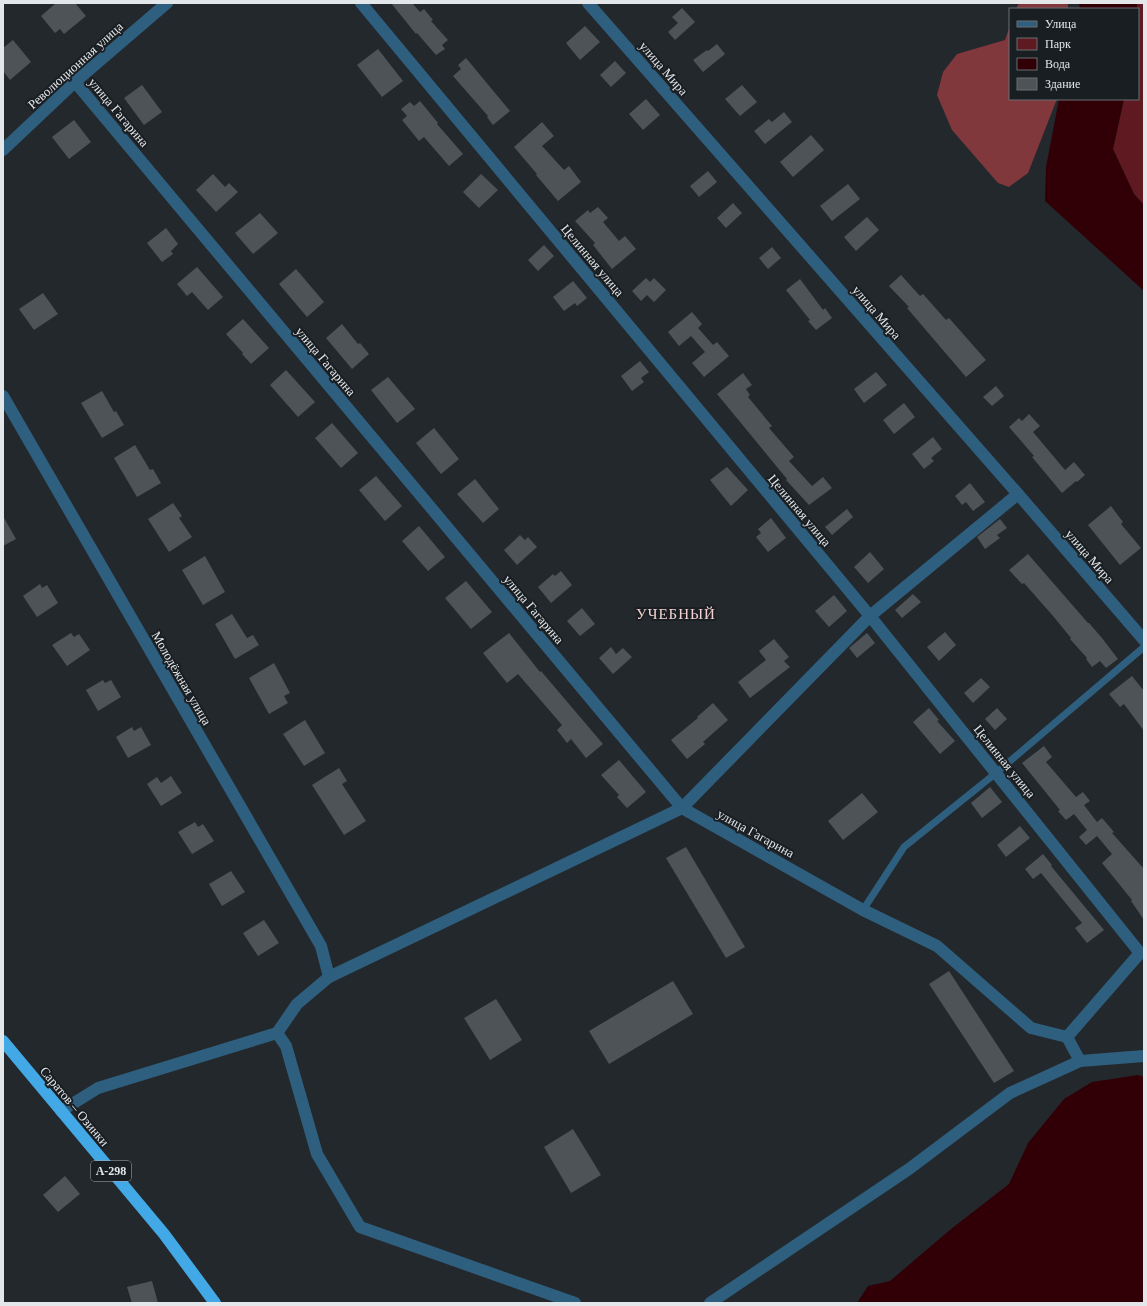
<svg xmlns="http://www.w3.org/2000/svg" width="1147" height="1306" font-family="Georgia,serif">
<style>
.green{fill:#5e1921}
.forest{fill:#81383d}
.water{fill:#300006}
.building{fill:#4d5357}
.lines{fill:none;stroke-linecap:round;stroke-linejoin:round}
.lane{stroke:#2f5f7e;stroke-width:7}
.street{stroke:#2f5f7e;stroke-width:12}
.highway{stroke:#43a9e6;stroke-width:12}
.labels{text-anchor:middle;stroke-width:4;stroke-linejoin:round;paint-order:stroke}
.shield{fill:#191e22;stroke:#a7abae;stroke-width:1}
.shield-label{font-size:12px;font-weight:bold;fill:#e4e7ea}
.street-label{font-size:13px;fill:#e4e7ea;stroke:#191e22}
.quarter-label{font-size:15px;letter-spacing:1px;fill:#f5d2d1;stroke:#191e22}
</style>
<rect width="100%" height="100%" fill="#23282c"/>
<!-- green -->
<path class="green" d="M1137,3H1144V205L1134,194L1113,149L1124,99H1138Z"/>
<!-- forest -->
<g class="forest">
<path d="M1019,3H1068V9H1016Z"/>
<path d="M1010,26V99H1057L1028,173L1009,187L998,183L952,130L937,95L943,72L957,54L1005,40Z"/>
</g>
<!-- water -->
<g class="water">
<path d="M1079,3H1137V9H1080Z"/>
<path d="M1059,99H1124L1113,149L1134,194L1144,205V291L1045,201L1046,167Z"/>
<path d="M1138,1075L1144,1077V1303H857L868,1286L890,1281L951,1229L1009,1184L1028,1143L1064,1099L1092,1082Z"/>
</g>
<!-- building -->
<g class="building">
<path d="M56,3H75L86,16L64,34L60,29L55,33L41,16Z"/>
<path d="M391,3H412L420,12L424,9L433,20L431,21L448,40L442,45L445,49L436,55L417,33L416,34Z"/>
<path d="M682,8L695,22L675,40L668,32L678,23L672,17Z"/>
<path d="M585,26L600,42L580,60L566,43Z"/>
<path d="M13,40L31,62L10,80L3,71V48Z"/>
<path d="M717,44L725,54L703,72L693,60L707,50L708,51Z"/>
<path d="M378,49L403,81L382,97L357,65Z"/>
<path d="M466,58L510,111L493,125L487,117L488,116L453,76L461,69L458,65Z"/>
<path d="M615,61L626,73L611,87L600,75Z"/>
<path d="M142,85L162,112L144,125L124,98Z"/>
<path d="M742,85L757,102L740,116L725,99Z"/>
<path d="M646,99L660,115L643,130L629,114Z"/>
<path d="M420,101L438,123L437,124L463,154L449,166L424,137L419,141L402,120L407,116L401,109L410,102L414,106Z"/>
<path d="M784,112L792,122L765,144L754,131L769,119L772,122Z"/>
<path d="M74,120L91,142L69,159L52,137Z"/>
<path d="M542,122L554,136L542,146L564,170L569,166L581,182L558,201L536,175L537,174L514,147Z"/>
<path d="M811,135L824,150L793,177L780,162Z"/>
<path d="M708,171L717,182L699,197L690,186Z"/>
<path d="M213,174L225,187L229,183L238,192L216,212L196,190Z"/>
<path d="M481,174L498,190L479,208L463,192Z"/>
<path d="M848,184L860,199L832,221L820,206Z"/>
<path d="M733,203L742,213L726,228L717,218Z"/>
<path d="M598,207L608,218L603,222L619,241L625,236L636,249L612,269L593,245L595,243L575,221L588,210L590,213Z"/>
<path d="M260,213L278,233L253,254L235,233Z"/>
<path d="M867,217L879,230L856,251L844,237Z"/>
<path d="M166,228L178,244L171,251L173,254L162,262L147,243Z"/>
<path d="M544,245L554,256L538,271L528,260Z"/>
<path d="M772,247L781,258L768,269L759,258Z"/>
<path d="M197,267L223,297L208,310L192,292L187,296L177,284Z"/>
<path d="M296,269L324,302L307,317L279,284Z"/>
<path d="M901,275L920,296L923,294L946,320L949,318L986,360L966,377L907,308L909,307L889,286Z"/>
<path d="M646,278L650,282L654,278L666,290L654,302L647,295L641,301L632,291Z"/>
<path d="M800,279L823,310L825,308L832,318L816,330L808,321L810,320L786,290Z"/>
<path d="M573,281L587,298L577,306L575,303L564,311L553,297Z"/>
<path d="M43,293L58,314L34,330L19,309Z"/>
<path d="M692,312L702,324L698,328L713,345L717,342L729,356L704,377L692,363L705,352L691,336L679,346L668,332Z"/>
<path d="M243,319L269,348L251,364L242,354L243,353L226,334Z"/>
<path d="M342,324L358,344L360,343L369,354L352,369L326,338Z"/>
<path d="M640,361L649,372L641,378L644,382L632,391L621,376Z"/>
<path d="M286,370L315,402L298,417L270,385Z"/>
<path d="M876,372L887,385L864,403L854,389Z"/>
<path d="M743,373L752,385L746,389L750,395L748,397L772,426L769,428L794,457L789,461L812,486L823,477L832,488L809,505L786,480L787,479L717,394Z"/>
<path d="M388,377L415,409L397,423L371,390Z"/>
<path d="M996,386L1004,396L992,406L983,397Z"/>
<path d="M102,391L114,412L116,411L124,425L102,438L81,403Z"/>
<path d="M904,403L915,417L894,434L883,420Z"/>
<path d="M1029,414L1040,426L1033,432L1065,470L1074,462L1085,475L1077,482L1076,481L1062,493L1032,457L1034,456L1009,427L1019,418L1022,421Z"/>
<path d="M332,423L358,453L341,468L315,438Z"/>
<path d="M434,428L459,459L441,474L416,443Z"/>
<path d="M933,437L942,449L931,458L934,461L924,469L912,454Z"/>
<path d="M135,445L150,470L153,469L161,483L137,497L114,458Z"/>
<path d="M727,467L748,490L731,506L710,480Z"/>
<path d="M376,476L402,506L385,521L359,490Z"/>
<path d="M475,479L499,509L483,523L457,494Z"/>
<path d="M970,483L985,502L973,511L966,502L962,505L955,496Z"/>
<path d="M173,503L182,516L179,518L192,537L169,552L148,519Z"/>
<path d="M1111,506L1123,522L1121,524L1141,548L1120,565L1088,525Z"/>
<path d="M847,509L853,517L832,535L825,527Z"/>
<path d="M3,516L16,539L3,546Z"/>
<path d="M771,518L786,538L768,552L756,537L761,533L758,529Z"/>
<path d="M1000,519L1007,528L997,535L1000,538L985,549L977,537Z"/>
<path d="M419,526L445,557L428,571L402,541Z"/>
<path d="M520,535L525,540L528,537L537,547L517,565L504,550Z"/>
<path d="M870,552L884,569L868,583L854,567Z"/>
<path d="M1028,554L1088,623H1089L1102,638L1118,659L1106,668L1100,661L1092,667L1086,659L1087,658L1070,639L1071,638L1053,616L1024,583L1022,584L1009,570Z"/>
<path d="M205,556L225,592L203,605L182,570Z"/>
<path d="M561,571L572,585L551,603L538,587L553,574L555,576Z"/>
<path d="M466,581L492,612L471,629L445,598Z"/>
<path d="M40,584L42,588L47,585L58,603L37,617L23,596Z"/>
<path d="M913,594L921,602L902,618L895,610Z"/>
<path d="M834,595L847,611L829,627L815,611Z"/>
<path d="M582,608L595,624L580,636L567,621Z"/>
<path d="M232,614L247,638L253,635L259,645L235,659L215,624Z"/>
<path d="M945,632L956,645L939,661L927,647Z"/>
<path d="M71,633L74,637L79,634L90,650L67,666L52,645Z"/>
<path d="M509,633L540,672L541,671L603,744L586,758L571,739L567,743L557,730L562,725L518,674L507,683L483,653Z"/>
<path d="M867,633L875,643L857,658L849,648Z"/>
<path d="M774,639L789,657L784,661L790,667L750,698L738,682L766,660L759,651Z"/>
<path d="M611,647L616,654L623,648L632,657L613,674L599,658Z"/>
<path d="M274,663L290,693L284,696L288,703L269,714L249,678Z"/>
<path d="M1132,676L1144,691V731L1124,704L1120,707L1109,694Z"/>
<path d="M981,678L990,687L973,703L964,693Z"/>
<path d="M103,680L105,683L111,680L121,697L98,711L86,690Z"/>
<path d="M713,703L728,720L703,742L705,744L687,759L671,740L698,718L697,717Z"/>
<path d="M929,708L939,720L937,721L955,741L940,754L913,722Z"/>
<path d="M997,708L1007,719L995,730L985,719Z"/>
<path d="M305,720L325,753L304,766L283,734Z"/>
<path d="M132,727L134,731L141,727L151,745L128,758L116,737Z"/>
<path d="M1044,746L1052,757L1046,762L1076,797L1083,792L1090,801L1084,805L1097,822L1102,818L1114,832L1112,833L1144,869V920L1131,901L1132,900L1102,863L1112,854L1097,836L1086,845L1079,837L1087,830L1074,814L1066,820L1058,811L1060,810L1022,763Z"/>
<path d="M619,760L646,792L627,808L617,797L619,795L601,775Z"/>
<path d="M339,768L347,781L342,784L366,821L344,835L312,785Z"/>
<path d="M171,776L182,793L161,806L147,784L157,777L161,783Z"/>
<path d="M990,787L1002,802L982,818L971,803Z"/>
<path d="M862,793L878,812L843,840L828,821Z"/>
<path d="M195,822L198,827L203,824L214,841L192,854L178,832Z"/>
<path d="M1020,826L1030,838L1006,857L997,845Z"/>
<path d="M686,847L745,947L726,958L666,858Z"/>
<path d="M1043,854L1052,865L1051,866L1104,930L1087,943L1075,928L1082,923L1041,873L1033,879L1025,869Z"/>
<path d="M231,871L245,892L222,906L209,884Z"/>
<path d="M264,920L279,943L258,956L243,933Z"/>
<path d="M949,971L1014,1071L994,1083L929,984Z"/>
<path d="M673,981L693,1014L609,1064L589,1031Z"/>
<path d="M496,999L522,1040L490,1060L464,1018Z"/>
<path d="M573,1129L601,1175L571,1193L544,1147Z"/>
<path d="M65,1176L80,1194L58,1212L43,1195Z"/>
<path d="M152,1281L158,1303H132L127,1287Z"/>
</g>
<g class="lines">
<!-- lane -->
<path class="lane" d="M863,910L904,847L996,773L1144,647"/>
<!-- street -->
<g class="street">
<path d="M361,3L870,616L1140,953L1067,1037"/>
<path d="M588,3L1018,494L1144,640"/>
<path d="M75,82L682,808L863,910L937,946L1031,1028L1067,1037"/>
<path d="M3,150L75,82L167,3"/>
<path d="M3,396L321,946L329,977"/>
<path d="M277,1033L286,1046L317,1154L360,1227L575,1303"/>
<path d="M1067,1037L1080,1061"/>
<path d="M61,1111L98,1088L277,1033L297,1004L329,977L682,808L870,616L1018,494"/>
<path d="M710,1303L909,1169L1010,1093L1080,1061L1144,1056"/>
</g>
<!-- highway -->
<path class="highway" d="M3,1041L164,1234L215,1303"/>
</g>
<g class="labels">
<!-- shield labels -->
<rect class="shield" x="91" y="1161" width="40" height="20" rx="3"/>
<g class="shield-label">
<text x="111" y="1175">А-298</text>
</g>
<!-- street labels -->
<g class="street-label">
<text transform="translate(75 65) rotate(-42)" y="5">Революционная улица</text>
<text transform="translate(664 68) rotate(49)" y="5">улица Мира</text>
<text transform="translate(119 112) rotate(50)" y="5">улица Гагарина</text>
<text transform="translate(593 260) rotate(50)" y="5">Целинная улица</text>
<text transform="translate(877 312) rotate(49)" y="5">улица Мира</text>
<text transform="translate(326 361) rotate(50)" y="5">улица Гагарина</text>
<text transform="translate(800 510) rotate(50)" y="5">Целинная улица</text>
<text transform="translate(1090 556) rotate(49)" y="5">улица Мира</text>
<text transform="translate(534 609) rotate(50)" y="5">улица Гагарина</text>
<text transform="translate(182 678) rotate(60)" y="5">Молодёжная улица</text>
<text transform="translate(1005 761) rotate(51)" y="5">Целинная улица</text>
<text transform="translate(756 833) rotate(29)" y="5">улица Гагарина</text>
<text transform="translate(75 1106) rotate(50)" y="5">Саратов – Озинки</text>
</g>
<!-- quarter labels -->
<g class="quarter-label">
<text x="676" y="619">УЧЕБНЫЙ</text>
</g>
</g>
<!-- border -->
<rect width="1147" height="1306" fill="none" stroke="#e4e7ea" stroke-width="8"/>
<!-- legend -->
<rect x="1009" y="8" width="130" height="92" fill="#191e22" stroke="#6a6e72"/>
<rect x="1017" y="21" width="20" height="6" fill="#2f5f7e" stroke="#6a6e72"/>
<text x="1045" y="28" font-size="12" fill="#e4e7ea">Улица</text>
<rect x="1017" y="38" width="20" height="12" fill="#5e1921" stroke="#6a6e72"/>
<text x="1045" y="48" font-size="12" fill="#e4e7ea">Парк</text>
<rect x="1017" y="58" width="20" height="12" fill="#300006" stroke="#6a6e72"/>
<text x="1045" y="68" font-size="12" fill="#e4e7ea">Вода</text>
<rect x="1017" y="78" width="20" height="12" fill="#4d5357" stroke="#6a6e72"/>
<text x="1045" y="88" font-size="12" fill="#e4e7ea">Здание</text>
</svg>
